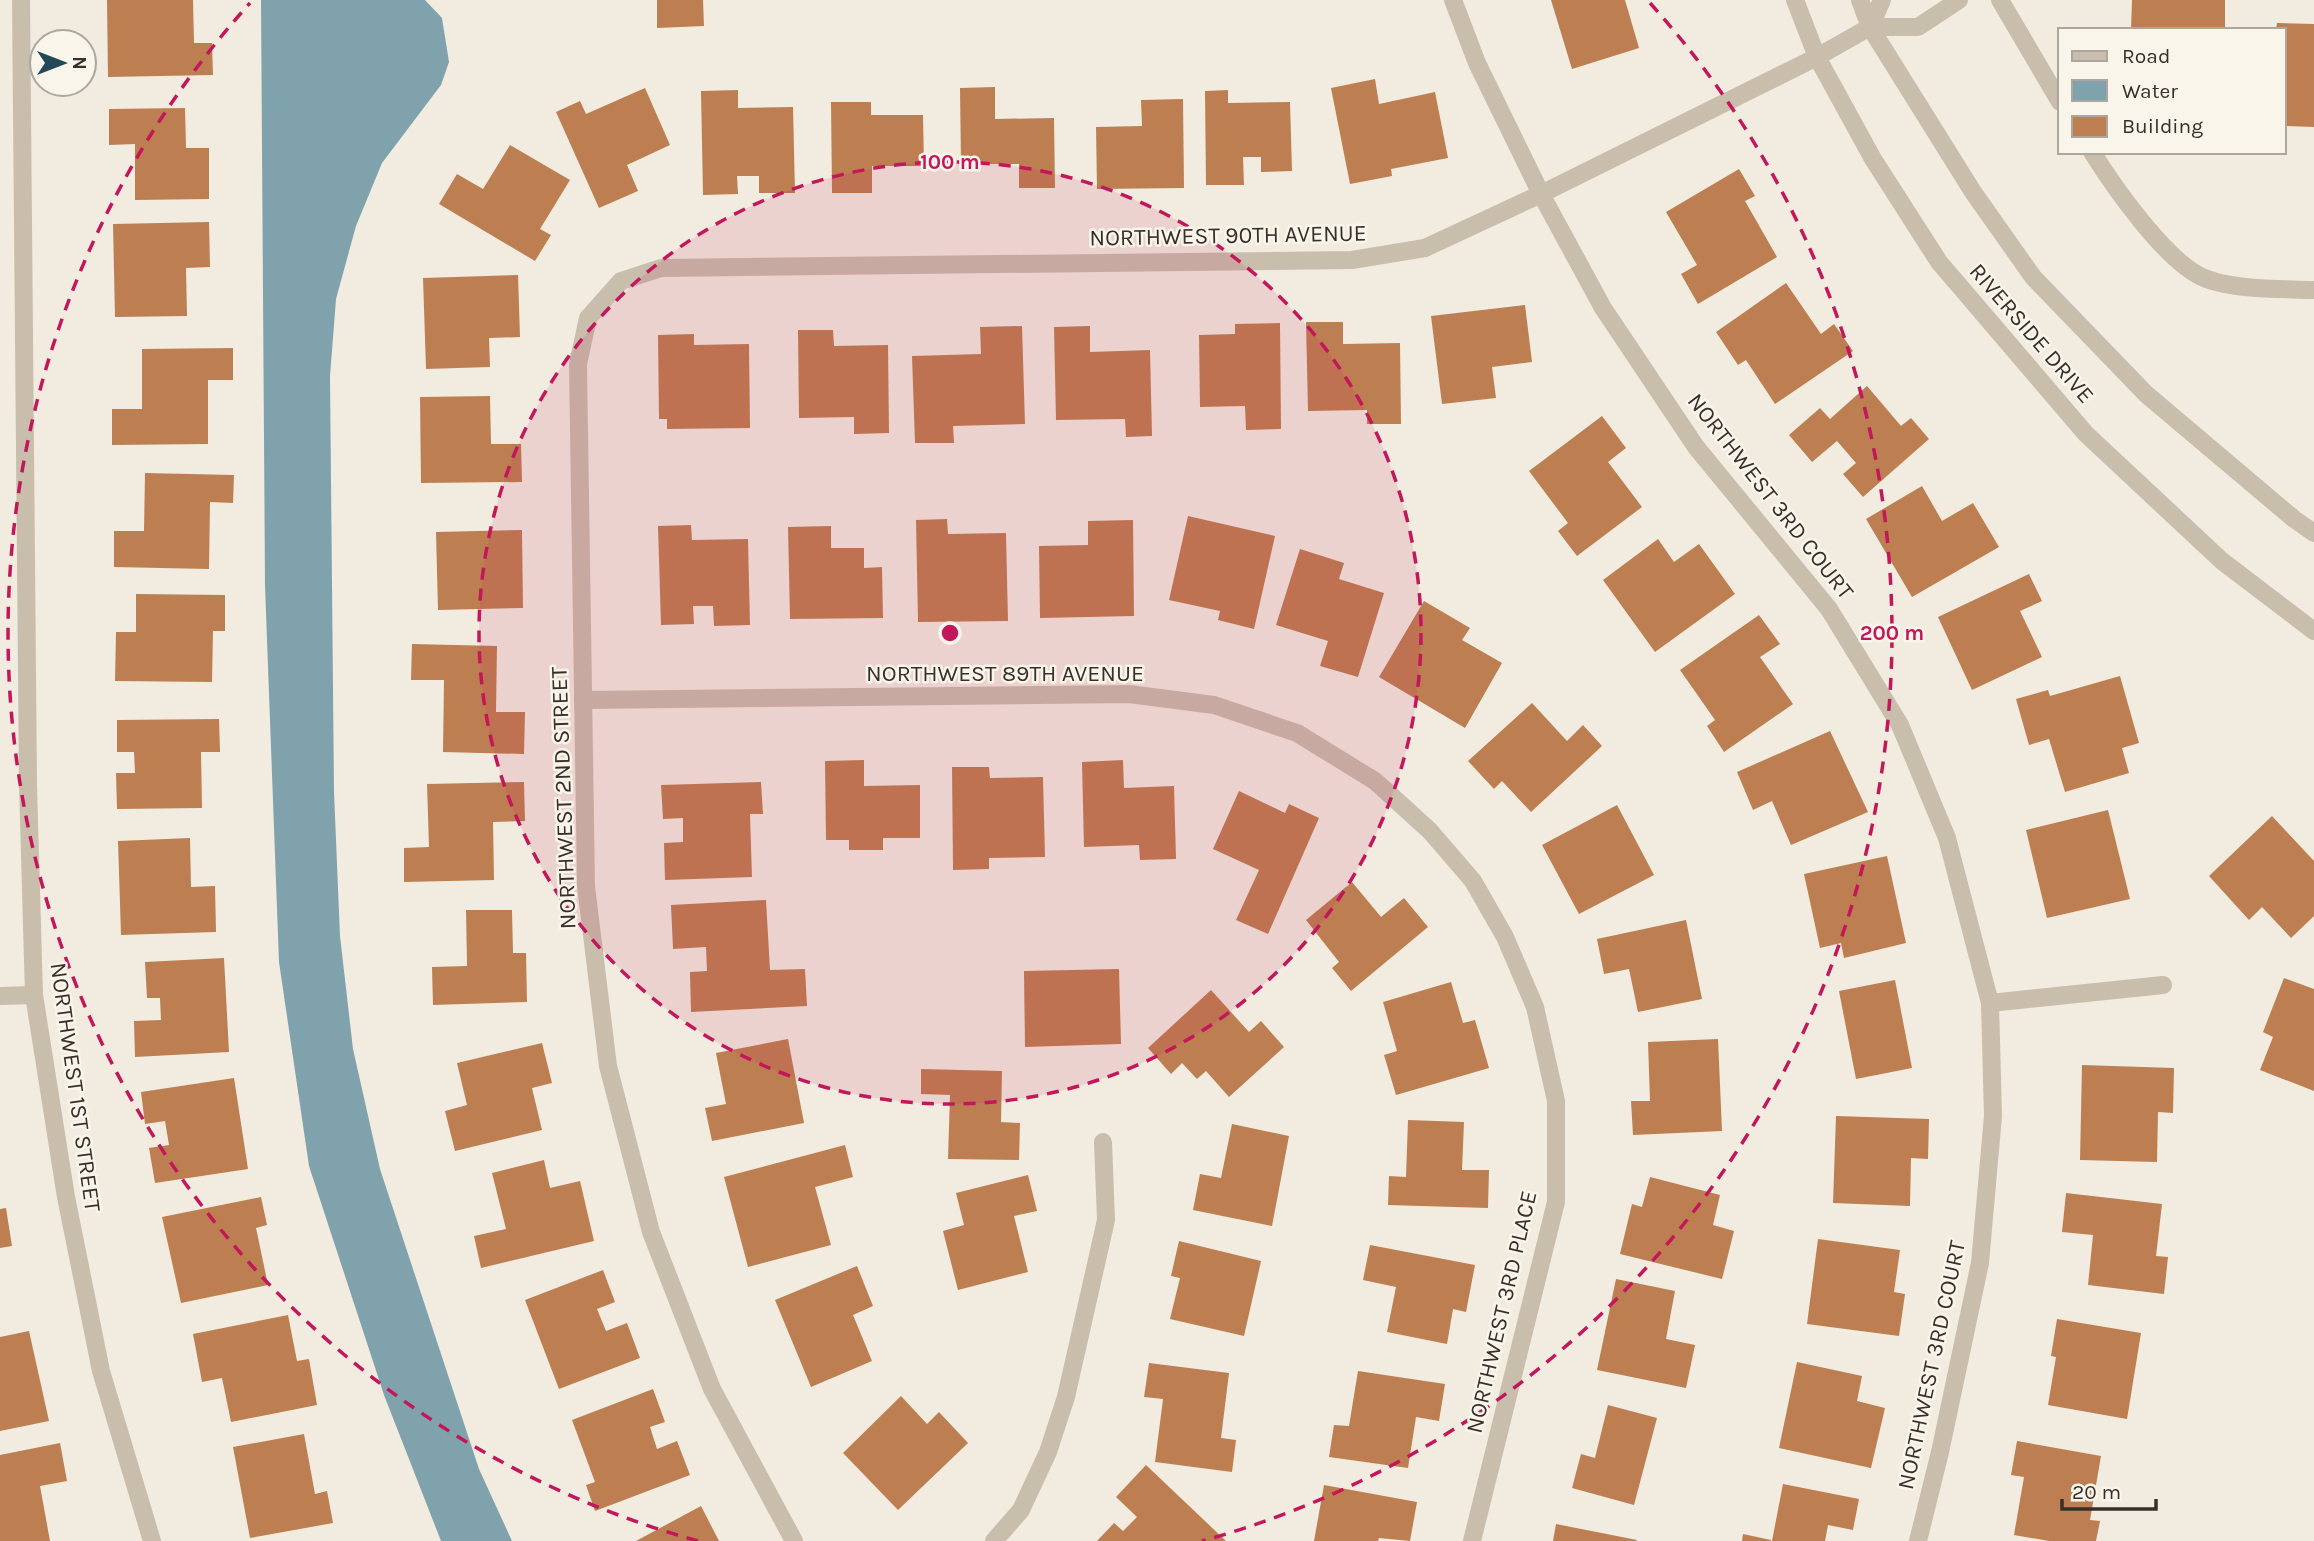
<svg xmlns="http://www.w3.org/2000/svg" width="2314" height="1541" font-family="Karla,sans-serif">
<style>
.water{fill:#80a2ac}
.building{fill:#bd7f51}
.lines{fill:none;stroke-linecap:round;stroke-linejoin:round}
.service{stroke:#c8beab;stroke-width:18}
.minor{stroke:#c8beab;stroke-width:18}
.tertiary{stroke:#c8beab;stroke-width:18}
.ring{fill:none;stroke:#c2185b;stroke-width:3.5;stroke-dasharray:12 9}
.labels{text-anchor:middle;stroke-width:5;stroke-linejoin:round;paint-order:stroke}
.street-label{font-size:23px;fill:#37302a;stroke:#f9f5eb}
.centre{fill:#c2185b;stroke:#f9f5eb;stroke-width:3.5}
.ring-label{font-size:21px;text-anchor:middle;font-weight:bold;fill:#c2185b;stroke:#f9f5eb;stroke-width:5;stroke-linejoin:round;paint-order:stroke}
</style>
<rect width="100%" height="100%" fill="#f1ecdf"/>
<!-- water -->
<path class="water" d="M261,0H425L442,18L449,62L441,85L382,163L356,226L336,299L330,376L334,792L340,936L353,1049L380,1169L479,1469L512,1541H441L384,1395L309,1166L279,962L265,586Z"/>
<!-- building -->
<g class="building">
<path d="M107,0H193L194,43H212L213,75L108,77Z"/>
<path d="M657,0H703L704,26L657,28Z"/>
<path d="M1551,0H1625L1639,48L1572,69Z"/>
<path d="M2132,0H2225V30H2131Z"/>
<path d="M2277,23L2314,24V127L2284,126V30H2276Z"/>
<path d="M1375,79L1379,104L1435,92L1448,158L1391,169L1392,176L1350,184L1331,88Z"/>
<path d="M995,87V119L1054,118L1055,188H1019V164H961L960,88Z"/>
<path d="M645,88L670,145L627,165L638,191L599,208L556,112L580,101L586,114Z"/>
<path d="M738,90V108L793,107L795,193H759V176H737L738,194L703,195L701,91Z"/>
<path d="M1228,90V103L1290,102L1292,171L1261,172V157H1243L1244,185H1206L1205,91Z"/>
<path d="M1183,99L1184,188L1097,189L1096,127L1142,126L1141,100Z"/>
<path d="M831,102H871V115H923L924,166H872V193H832Z"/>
<path d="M185,108L186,148H209V199L135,200V144L109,145V109Z"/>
<path d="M510,145L570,180L540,229L551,235L535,261L439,204L457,174L483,189Z"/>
<path d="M1739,169L1755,196L1745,201L1777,257L1698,304L1681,274L1697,265L1666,212Z"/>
<path d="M209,222L210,267L186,268L187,316L115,317L113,224Z"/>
<path d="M518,275L520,337L489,338L490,367L426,369L423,278Z"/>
<path d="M1786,283L1821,334L1834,324L1853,351L1775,404L1746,360L1738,365L1716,332Z"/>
<path d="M1525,305L1532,362L1492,367L1496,398L1442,404L1431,316Z"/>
<path d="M1306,322H1343V344L1400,343L1401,424H1367V410L1308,411Z"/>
<path d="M1280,323L1281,429L1246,430L1245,406L1200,407L1199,335L1235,334V324Z"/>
<path d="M1022,326L1025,424L953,426L954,443H915L912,356L981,354L980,327Z"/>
<path d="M1090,326V352L1150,350L1152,436L1126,437L1125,419L1056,420L1054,327Z"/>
<path d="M798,330H833L834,346L888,345L889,433L854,434V417L799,418Z"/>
<path d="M694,334V345L749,344L750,428L667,429V419H659L658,335Z"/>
<path d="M233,348V380H208V444L112,445V409H142V349Z"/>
<path d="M1867,386L1901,426L1911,418L1929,439L1863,497L1843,474L1856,463L1837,441L1812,462L1789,435L1820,408L1830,419Z"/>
<path d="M490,396L491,444H521L522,482L421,483L420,397Z"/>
<path d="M1602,416L1626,448L1608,462L1642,507L1577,556L1558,531L1568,523L1529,471Z"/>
<path d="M145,473L234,475L233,503L210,502L209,569L114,567V531H144Z"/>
<path d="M1922,486L1942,521L1973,503L1999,547L1912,597L1866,519Z"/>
<path d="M1188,516L1275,536L1254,629L1218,620L1220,611L1169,600Z"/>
<path d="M947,519L948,534L1006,533L1008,621L918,622L916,520Z"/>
<path d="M1133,520L1134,616L1040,618L1039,546L1088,545V521Z"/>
<path d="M691,525L692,540L748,539L750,625L714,626L713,606H693L694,624L661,625L658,526Z"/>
<path d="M831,526V548H864V568L882,567L883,618L790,619L788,527Z"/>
<path d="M522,530L523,608L438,610L436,532Z"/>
<path d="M1658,539L1674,562L1699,544L1735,594L1655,652L1603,580Z"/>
<path d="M1300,549L1344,563L1339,579L1384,593L1358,677L1320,666L1328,641L1276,625Z"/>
<path d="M2029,574L2042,601L2020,611L2042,657L1972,690L1938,617Z"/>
<path d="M136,594L225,595V631H213L212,682L115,681L116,632H136Z"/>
<path d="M1424,601L1470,628L1462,640L1502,663L1465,728L1379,677Z"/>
<path d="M1759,615L1780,644L1760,657L1793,704L1724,752L1707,726L1715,720L1680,670Z"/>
<path d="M412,644L497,646L496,712H525L524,754L443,752L444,680H411Z"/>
<path d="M2120,676L2139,743L2122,748L2129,773L2065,792L2049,739L2029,745L2016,699L2048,690L2050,696Z"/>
<path d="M1532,703L1567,741L1583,725L1602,746L1531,812L1502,781L1494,789L1468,761Z"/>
<path d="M219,719L220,752H201L202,808L117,809L116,773H135L134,752H117V720Z"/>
<path d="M1830,731L1868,812L1791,845L1772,801L1753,810L1737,772Z"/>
<path d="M864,760V786L920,785V838H883V850H849V840H826L825,761Z"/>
<path d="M1123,760L1124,788L1174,786L1176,859L1140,860L1139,845L1084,847L1082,762Z"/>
<path d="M952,767H989L990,778L1043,777L1045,857L989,858V869L953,870Z"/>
<path d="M524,782L525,821L493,822L494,880L404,882V848L429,847L427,784Z"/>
<path d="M761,782L763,814H750L752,877L665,880L664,843L683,842V818L663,819L661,785Z"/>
<path d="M1239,791L1285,813L1289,804L1319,818L1268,934L1236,920L1259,870L1213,849Z"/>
<path d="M1617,805L1654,875L1579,914L1542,845Z"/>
<path d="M2108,810L2130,899L2047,918L2026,830Z"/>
<path d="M2272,816L2314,861V916L2291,938L2262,907L2249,920L2209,876Z"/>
<path d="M190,838L191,887L215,886L216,932L121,935L118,841Z"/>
<path d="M1887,856L1906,943L1844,958L1841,943L1820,948L1804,874Z"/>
<path d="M1352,882L1381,917L1404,898L1428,927L1351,991L1332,968L1339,962L1306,920Z"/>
<path d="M766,900L770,970L805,969L807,1006L691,1012L690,972L707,971L706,947L673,949L671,905Z"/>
<path d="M466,910H512L513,953H526L527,1002L433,1005L432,967L467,966Z"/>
<path d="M1686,920L1702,999L1638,1012L1629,969L1604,974L1597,939Z"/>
<path d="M224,958L229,1052L135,1057L134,1021L161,1020L160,998H147L145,962Z"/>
<path d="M1119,969L1121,1044L1025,1047L1024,971Z"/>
<path d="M2284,978L2314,989V1091L2260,1070L2273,1037L2263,1032Z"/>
<path d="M1895,980L1912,1068L1856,1079L1839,991Z"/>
<path d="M1451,982L1463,1023L1475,1020L1489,1068L1396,1095L1384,1055L1397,1051L1383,1002Z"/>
<path d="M1211,990L1249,1032L1261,1021L1284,1047L1229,1097L1206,1071L1197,1079L1182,1063L1171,1074L1148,1048Z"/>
<path d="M788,1039L804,1123L712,1141L705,1108L726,1104L716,1053Z"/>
<path d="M1718,1039L1722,1131L1633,1135L1631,1101H1650L1648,1042Z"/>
<path d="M542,1043L552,1083L532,1088L542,1130L455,1151L445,1111L467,1105L457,1063Z"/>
<path d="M2082,1065L2174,1068L2173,1113L2158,1112L2157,1162L2080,1160Z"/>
<path d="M921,1069L1002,1071L1001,1122L1020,1123L1019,1160L948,1159L950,1095L921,1094Z"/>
<path d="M234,1078L248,1169L155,1183L149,1148L169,1145L165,1121L145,1124L141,1092Z"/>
<path d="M1836,1116L1929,1119L1928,1159L1911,1158L1910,1206L1833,1203Z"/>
<path d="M1408,1120L1464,1122L1462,1170H1489L1488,1208L1388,1205L1389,1176L1406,1177Z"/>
<path d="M1232,1124L1289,1136L1272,1226L1193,1210L1200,1174L1221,1178Z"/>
<path d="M845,1145L853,1177L815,1187L831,1245L748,1267L724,1177Z"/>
<path d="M544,1160L550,1188L580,1181L594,1241L481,1268L474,1236L506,1229L492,1173Z"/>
<path d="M1028,1175L1037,1211L1014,1216L1028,1272L958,1290L943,1231L964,1225L956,1193Z"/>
<path d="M1650,1177L1720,1195L1713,1225L1734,1231L1722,1279L1620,1254L1632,1204L1642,1207Z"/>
<path d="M2066,1193L2162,1204L2156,1256L2168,1257L2164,1294L2088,1285L2093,1235L2062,1232Z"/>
<path d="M261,1197L267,1225L256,1228L268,1285L181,1303L162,1217Z"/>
<path d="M6,1208L12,1246L0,1248V1209Z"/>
<path d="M1818,1239L1900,1250L1894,1292L1905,1294L1899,1336L1807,1324Z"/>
<path d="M1179,1241L1261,1261L1244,1336L1170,1319L1180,1278L1171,1276Z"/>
<path d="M1370,1245L1475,1265L1466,1312L1453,1309L1447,1344L1387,1332L1396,1287L1363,1280Z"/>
<path d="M857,1266L873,1306L853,1315L872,1361L811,1387L775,1300Z"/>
<path d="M603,1270L615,1302L597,1309L606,1331L627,1323L640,1358L559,1389L525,1300Z"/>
<path d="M1616,1279L1675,1291L1666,1339L1695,1345L1686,1388L1597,1370Z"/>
<path d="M288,1315L297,1361L309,1359L317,1405L231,1422L222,1378L202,1382L193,1334Z"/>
<path d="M2057,1319L2141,1333L2127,1419L2048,1405L2056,1357L2051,1356Z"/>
<path d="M29,1331L49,1421L0,1431V1337Z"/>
<path d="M1797,1362L1862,1376L1857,1401L1885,1408L1871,1468L1779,1448Z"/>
<path d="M1149,1363L1229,1373L1221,1438L1236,1440L1232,1472L1155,1462L1163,1399L1144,1397Z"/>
<path d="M1358,1371L1445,1384L1439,1421L1416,1417L1408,1468L1329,1457L1334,1425L1349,1426Z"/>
<path d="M653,1389L665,1422L650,1427L657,1449L677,1441L690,1475L595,1511L586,1485L595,1482L572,1420Z"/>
<path d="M901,1396L927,1424L939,1412L968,1443L898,1510L843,1453Z"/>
<path d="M1608,1405L1657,1418L1634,1505L1572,1488L1581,1454L1595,1458Z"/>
<path d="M304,1434L315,1494L327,1491L333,1523L250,1538L233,1447Z"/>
<path d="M2017,1441L2101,1456L2090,1520L2100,1521L2096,1541H2049L2014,1535L2024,1477L2011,1475Z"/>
<path d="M60,1443L67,1481L40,1486L50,1541H0V1455Z"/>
<path d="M1146,1465L1226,1541H1097L1114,1523L1123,1531L1137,1517L1116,1497Z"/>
<path d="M1783,1484L1859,1499L1853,1530L1828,1525L1825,1541H1772Z"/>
<path d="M1324,1485L1417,1502L1410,1541L1379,1538L1378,1541H1314Z"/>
<path d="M701,1506L719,1541H636Z"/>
<path d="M1556,1524L1637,1540L1636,1541H1553Z"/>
<path d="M1743,1534L1771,1540V1541H1742Z"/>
</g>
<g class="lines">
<!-- service -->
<g class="service">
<path d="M1882,0L1870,27H1918L1959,0"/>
<path d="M2000,0L2060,102"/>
<path d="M2092,152C2114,187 2165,260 2202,277C2230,290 2283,289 2314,290"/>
</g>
<!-- minor -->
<g class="minor">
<path d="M21,0L28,785L34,995L66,1197L101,1371L152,1541"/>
<path d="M1453,0L1477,63L1541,194L1603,308L1696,447L1829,609L1900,725L1947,838L1990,1003L1993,1116L1980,1263L1940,1452L1918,1541"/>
<path d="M583,700L1129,694L1214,705L1297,733L1375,781L1430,831L1473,881L1505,937L1535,1007L1556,1101V1202L1472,1541"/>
<path d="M0,996L34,995"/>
<path d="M1990,1003L2163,985"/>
<path d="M794,1541L712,1389L651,1232L608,1066L586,886L578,364L588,318L621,281L661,268L1352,260L1425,248L1541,194L1817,57L1870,27"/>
<path d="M994,1541L1021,1510L1048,1452L1066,1397L1106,1220L1103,1142"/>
</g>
<!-- tertiary -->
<g class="tertiary">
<path d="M1795,0L1817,57L1873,159L1939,262L2086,434L2222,561L2314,631"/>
<path d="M1860,0L1870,27L1973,192L2033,277L2146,394L2294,519L2314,533"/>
</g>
</g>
<!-- distance rings -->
<circle cx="950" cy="633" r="471" fill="#c2185b" fill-opacity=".12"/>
<g class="ring">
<circle cx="950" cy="633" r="471"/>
<path d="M698 1541A942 942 0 0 1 250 3M1650 3A942 942 0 0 1 1202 1541"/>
</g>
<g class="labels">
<!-- street labels -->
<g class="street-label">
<text transform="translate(1228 235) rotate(-1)" y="8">NORTHWEST 90TH AVENUE</text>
<text transform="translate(2032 333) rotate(49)" y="8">RIVERSIDE DRIVE</text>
<text transform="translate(1771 496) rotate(52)" y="8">NORTHWEST 3RD COURT</text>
<text x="1005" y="681">NORTHWEST 89TH AVENUE</text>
<text transform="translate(563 798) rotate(-92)" y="8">NORTHWEST 2ND STREET</text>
<text transform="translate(76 1087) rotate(82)" y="8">NORTHWEST 1ST STREET</text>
<text transform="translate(1501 1312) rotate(-77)" y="8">NORTHWEST 3RD PLACE</text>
<text transform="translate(1931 1365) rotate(-78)" y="8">NORTHWEST 3RD COURT</text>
</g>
</g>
<circle cx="950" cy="633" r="10" class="centre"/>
<g class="ring-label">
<text x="950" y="169">100 m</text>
<text x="1892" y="640">200 m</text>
</g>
<!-- legend -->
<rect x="2058" y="28" width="228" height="126" fill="#f9f5eb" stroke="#aba69e" stroke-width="2"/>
<rect x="2072" y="51" width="35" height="10" fill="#c8beab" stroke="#aba69e" stroke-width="2"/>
<text x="2122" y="63" font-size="21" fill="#37302a">Road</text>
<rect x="2072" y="80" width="35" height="21" fill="#80a2ac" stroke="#aba69e" stroke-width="2"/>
<text x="2122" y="98" font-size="21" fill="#37302a">Water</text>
<rect x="2072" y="116" width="35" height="21" fill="#bd7f51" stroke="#aba69e" stroke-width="2"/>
<text x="2122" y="133" font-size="21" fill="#37302a">Building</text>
<!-- north arrow -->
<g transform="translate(63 63) rotate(90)"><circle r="33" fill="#f9f5eb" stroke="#aba69e" stroke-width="2"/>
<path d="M0-5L12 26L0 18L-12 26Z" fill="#224955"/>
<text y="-10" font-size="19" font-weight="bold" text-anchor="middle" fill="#37302a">N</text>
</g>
<!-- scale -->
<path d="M2062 1499v10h94v-10" fill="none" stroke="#37302a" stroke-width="3.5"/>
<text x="2072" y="1499" font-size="21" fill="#37302a" stroke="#f9f5eb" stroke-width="5" paint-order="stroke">20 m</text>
</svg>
